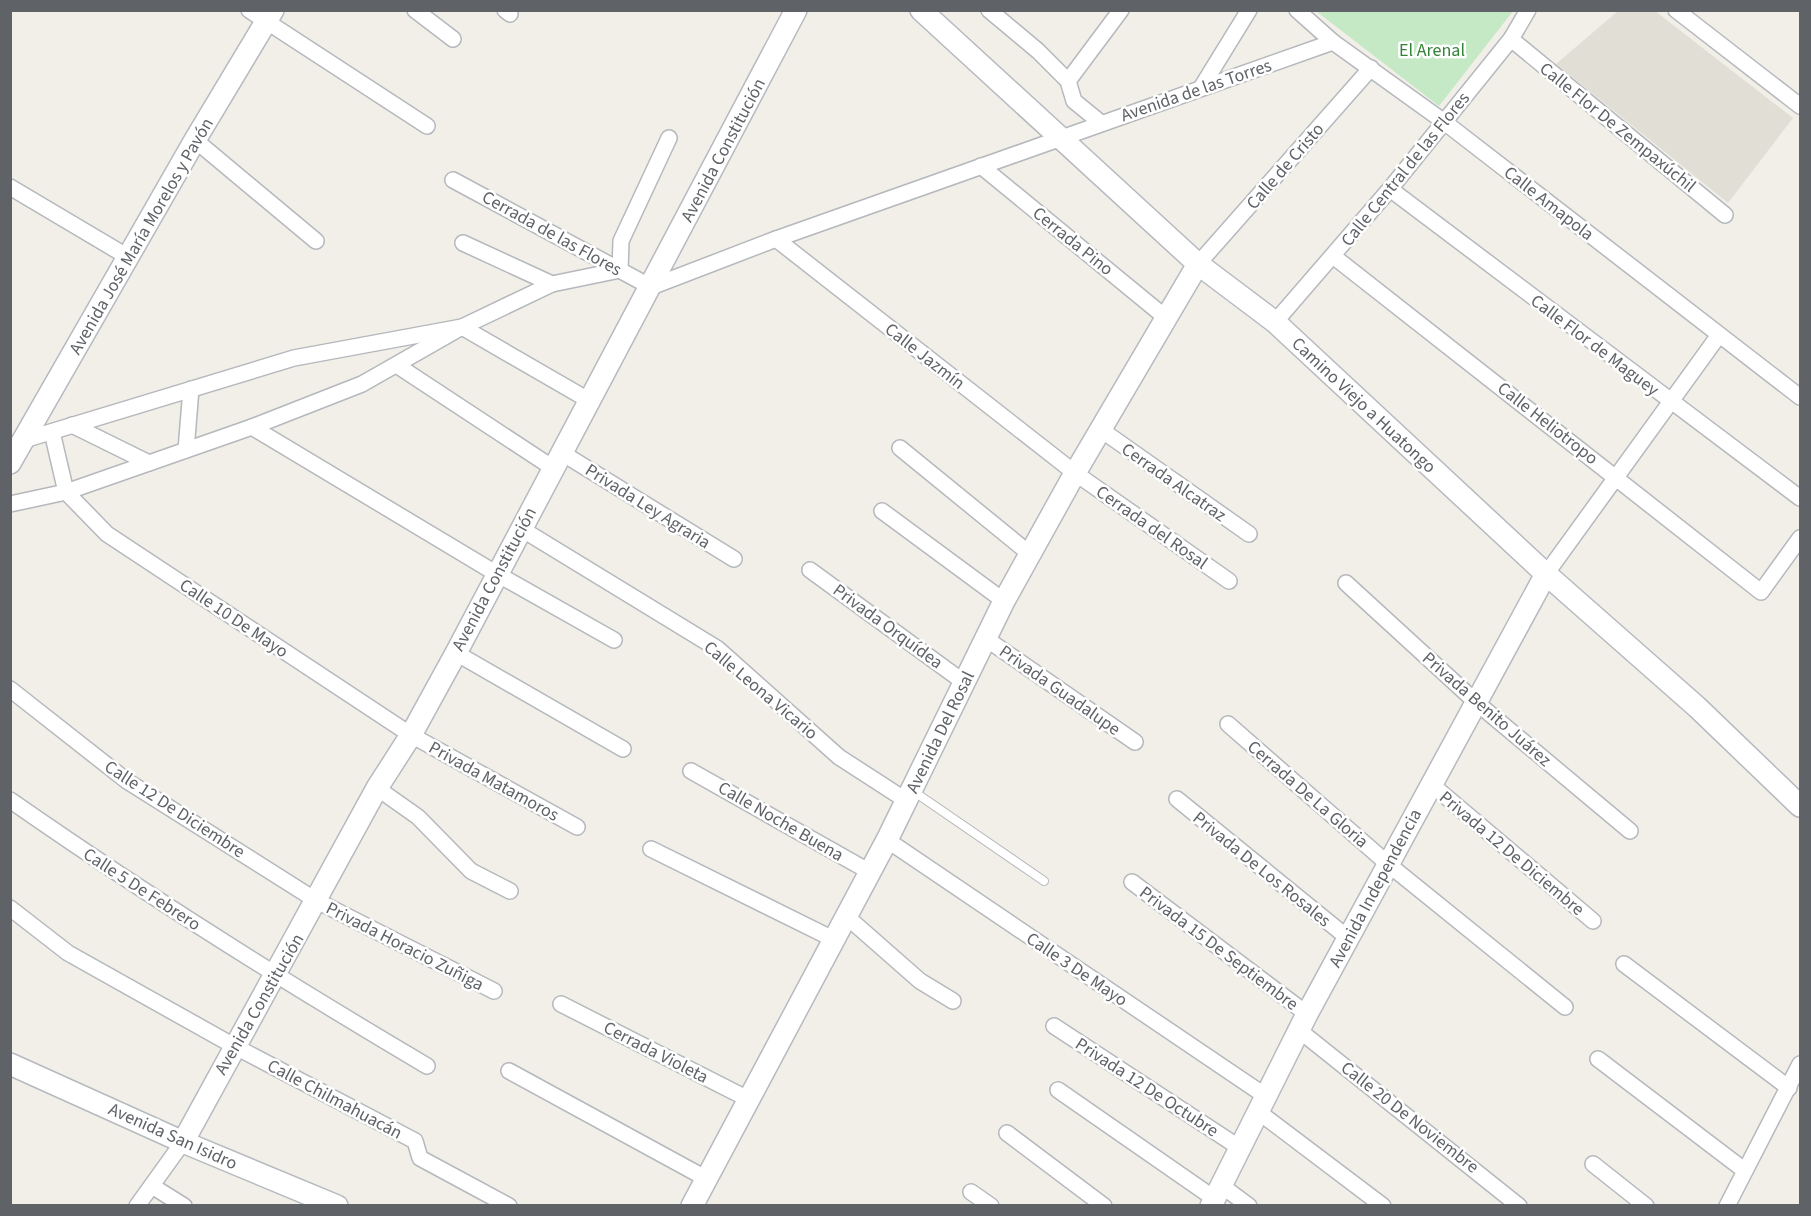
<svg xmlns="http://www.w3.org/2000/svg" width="1811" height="1216" font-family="'Source Sans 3',sans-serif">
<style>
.education{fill:#e1ded6}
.green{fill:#c5e8c5}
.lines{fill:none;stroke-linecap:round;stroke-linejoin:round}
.lane-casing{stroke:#b5b8bc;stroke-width:10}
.street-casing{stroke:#b5b8bc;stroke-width:18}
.secondary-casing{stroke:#b6babf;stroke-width:24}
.lane{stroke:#fff;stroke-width:8}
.street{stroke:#fff;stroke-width:15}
.secondary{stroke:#fff;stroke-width:21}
.labels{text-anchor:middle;stroke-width:5;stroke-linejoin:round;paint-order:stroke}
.park-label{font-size:18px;fill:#348238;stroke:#fff}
.street-label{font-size:18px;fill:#5f6368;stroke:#fff}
</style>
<rect width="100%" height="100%" fill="#f1efe8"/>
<!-- education -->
<path class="education" d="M1618,11H1655L1793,118L1728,203L1556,64Z"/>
<!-- green -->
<path class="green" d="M1316,11H1513L1439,106Z"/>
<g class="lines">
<!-- lane casing -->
<g class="lane-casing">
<path id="lane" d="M913,791L1044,881"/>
</g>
<!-- street casing -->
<g class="street-casing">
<g id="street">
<path d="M249,10L427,126"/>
<path d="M415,10L453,39"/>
<path d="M505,10L510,14"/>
<path d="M989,10L1038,51L1068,81L1074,101L1101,123"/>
<path d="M1297,10L1333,42L1443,121L1800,397"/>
<path d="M1676,10L1800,106"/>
<path d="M1511,39L1725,215"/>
<path d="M1068,81L1121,10"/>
<path d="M1201,88L1249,10"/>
<path d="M195,140L316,241"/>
<path d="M981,166L1165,317"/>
<path d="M453,180L651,287L776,239L1333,42"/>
<path d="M10,187L128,257"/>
<path d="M1390,189L1800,498"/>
<path d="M776,239L1075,473L1229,581"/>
<path d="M463,243L552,284L620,270L621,241L669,138"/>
<path d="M1333,256L1761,592L1800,538"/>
<path d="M1198,264L1371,68"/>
<path d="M1275,322L1390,189L1511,39L1528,10"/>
<path d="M398,366L553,468"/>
<path d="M72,425L149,463"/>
<path d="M252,427L497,574L614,640"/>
<path d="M1100,429L1249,534"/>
<path d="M52,432L66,492L107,534L411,735L577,827"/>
<path d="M24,440L294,358L462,327L590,401"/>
<path d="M900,448L1030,554"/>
<path d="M186,450L191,389"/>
<path d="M562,453L734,559"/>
<path d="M10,504L66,492L252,427L362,384L462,327L552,284"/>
<path d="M882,511L1004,601"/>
<path d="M520,528L718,649L839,757L907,801"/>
<path d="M810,570L965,683"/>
<path d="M1546,574L1719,335"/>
<path d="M1346,583L1477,703L1630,831"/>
<path d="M985,638L1135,742"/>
<path d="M456,653L623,749"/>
<path d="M10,689L127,781L317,901L494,991"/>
<path d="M1228,724L1388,864L1565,1007"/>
<path d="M691,771L870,872"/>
<path d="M1431,784L1593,921"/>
<path d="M377,788L418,817L471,871L510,891"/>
<path d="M1177,799L1348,938"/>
<path d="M10,800C146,895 285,982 427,1066"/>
<path d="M887,840L1267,1097"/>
<path d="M651,849L833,939"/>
<path d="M1132,882L1307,1014"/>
<path d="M10,908L68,953L234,1046L415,1141L420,1158L509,1206"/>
<path d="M846,916L920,981L953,1001"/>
<path d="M1624,964L1789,1088"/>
<path d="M561,1004L750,1100"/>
<path d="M1054,1026L1240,1148"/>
<path d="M1300,1031L1519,1206"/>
<path d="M1598,1059L1744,1170"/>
<path d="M509,1071L707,1179"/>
<path d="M1058,1090L1215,1199"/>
<path d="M1260,1113L1383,1206"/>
<path d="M1007,1133L1104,1206"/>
<path d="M1593,1164L1646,1206"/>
<path d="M152,1186L184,1206"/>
<path d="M1222,1186L1249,1206"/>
<path d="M971,1192L991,1206"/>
<path d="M137,1206L183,1142"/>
<path d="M1727,1206L1800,1064"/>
</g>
</g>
<!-- secondary casing -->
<g class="secondary-casing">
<g id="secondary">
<path d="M921,10L1198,264L1275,322L1546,574L1697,707L1800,806"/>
<path d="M10,463L195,140L273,10"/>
<path d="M10,1064L183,1142L337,1206"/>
<path d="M183,1142L377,788L411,735L456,653L796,10"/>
<path d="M692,1206L887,840L1004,601L1075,473L1198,264"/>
<path d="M1211,1206L1307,1014L1546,574"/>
</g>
</g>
<!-- lane -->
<use href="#lane" class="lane"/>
<!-- street -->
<use href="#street" class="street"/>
<!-- secondary -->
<use href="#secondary" class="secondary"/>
</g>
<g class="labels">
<!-- park labels -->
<g class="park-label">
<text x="1432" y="56">El Arenal</text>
</g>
<!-- street labels -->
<g class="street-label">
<text transform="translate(1196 90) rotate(-19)" y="6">Avenida de las Torres</text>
<text transform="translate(1618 127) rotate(39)" y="6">Calle Flor De Zempaxúchil</text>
<text transform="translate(723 150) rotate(-62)" y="6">Avenida Constitución</text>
<text transform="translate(1285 166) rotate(-49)" y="6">Calle de Cristo</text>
<text transform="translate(1405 169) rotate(-51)" y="6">Calle Central de las Flores</text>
<text transform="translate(1549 203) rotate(38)" y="6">Calle Amapola</text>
<text transform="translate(552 233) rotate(29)" y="6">Cerrada de las Flores</text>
<text transform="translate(141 236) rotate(-60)" y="6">Avenida José María Morelos y Pavón</text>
<text transform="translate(1073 241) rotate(39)" y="6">Cerrada Pino</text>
<text transform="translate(1595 345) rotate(37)" y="6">Calle Flor de Maguey</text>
<text transform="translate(925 356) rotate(38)" y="6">Calle Jazmín</text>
<text transform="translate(1364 405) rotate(43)" y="6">Camino Viejo a Huatongo</text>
<text transform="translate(1548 423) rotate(38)" y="6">Calle Heliotropo</text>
<text transform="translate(1174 482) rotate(35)" y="6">Cerrada Alcatraz</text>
<text transform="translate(648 506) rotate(32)" y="6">Privada Ley Agraria</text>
<text transform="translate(1152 527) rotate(35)" y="6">Cerrada del Rosal</text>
<text transform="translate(494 579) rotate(-62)" y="6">Avenida Constitución</text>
<text transform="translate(234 618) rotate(34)" y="6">Calle 10 De Mayo</text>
<text transform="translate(888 626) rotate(36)" y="6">Privada Orquídea</text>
<text transform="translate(761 690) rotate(40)" y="6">Calle Leona Vicario</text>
<text transform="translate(1060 690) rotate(35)" y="6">Privada Guadalupe</text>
<text transform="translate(1487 709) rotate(41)" y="6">Privada Benito Juárez</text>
<text transform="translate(940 732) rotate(-64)" y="6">Avenida Del Rosal</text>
<text transform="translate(494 781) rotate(29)" y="6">Privada Matamoros</text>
<text transform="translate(1308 794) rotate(41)" y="6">Cerrada De La Gloria</text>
<text transform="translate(175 809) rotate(33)" y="6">Calle 12 De Diciembre</text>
<text transform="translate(781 821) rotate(30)" y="6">Calle Noche Buena</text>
<text transform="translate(1512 853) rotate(40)" y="6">Privada 12 De Diciembre</text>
<text transform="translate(1262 869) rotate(39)" y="6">Privada De Los Rosales</text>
<text transform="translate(1375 888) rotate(-62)" y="6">Avenida Independencia</text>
<text transform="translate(142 889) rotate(33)" y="6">Calle 5 De Febrero</text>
<text transform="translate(405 946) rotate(27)" y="6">Privada Horacio Zuñiga</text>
<text transform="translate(1219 948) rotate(37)" y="6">Privada 15 De Septiembre</text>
<text transform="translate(1077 969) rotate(34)" y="6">Calle 3 De Mayo</text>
<text transform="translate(259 1004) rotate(-60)" y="6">Avenida Constitución</text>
<text transform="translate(656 1052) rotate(27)" y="6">Cerrada Violeta</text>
<text transform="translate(1147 1087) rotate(33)" y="6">Privada 12 De Octubre</text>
<text transform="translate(335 1099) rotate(28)" y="6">Calle Chilmahuacán</text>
<text transform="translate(1410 1117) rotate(38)" y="6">Calle 20 De Noviembre</text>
<text transform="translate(173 1136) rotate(24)" y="6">Avenida San Isidro</text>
</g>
</g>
<!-- border -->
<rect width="1811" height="1216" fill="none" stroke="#5f6368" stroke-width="24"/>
</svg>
